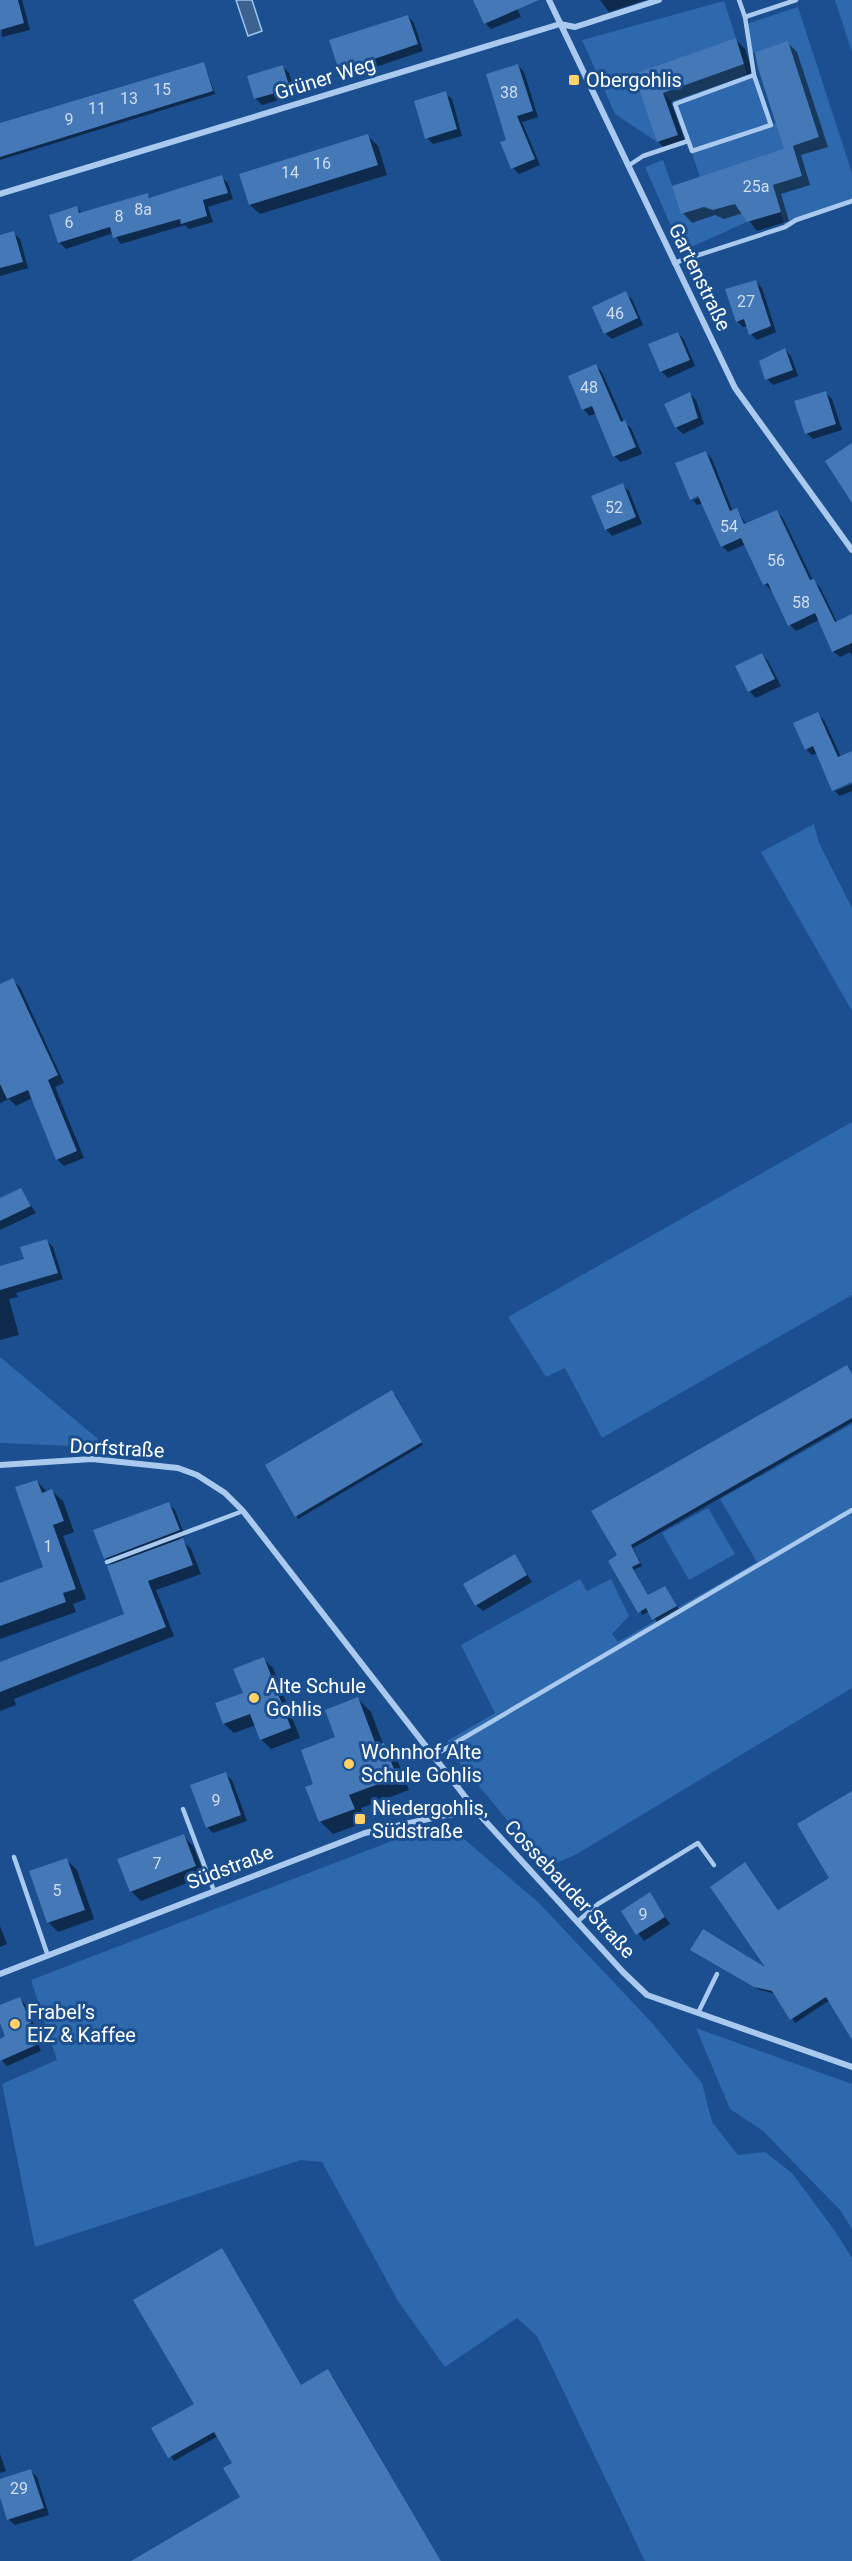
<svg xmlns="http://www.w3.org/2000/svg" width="852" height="2561" font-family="Roboto,sans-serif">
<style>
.green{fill:#2e69ad}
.water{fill:#3c6290;stroke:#9cc4f0;stroke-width:1.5}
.shadow{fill:#0007}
.building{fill:#4478b7}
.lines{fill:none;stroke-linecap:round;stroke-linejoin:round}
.service{stroke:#a9c9ee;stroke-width:4.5}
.minor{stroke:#a9c9ee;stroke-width:6}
.poi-dot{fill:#ffd166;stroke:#1b4f8f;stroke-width:2}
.labels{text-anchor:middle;stroke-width:6;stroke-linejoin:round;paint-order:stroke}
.number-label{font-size:16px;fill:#d0dded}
.street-label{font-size:20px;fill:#fff;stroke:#1b4f8f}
.poi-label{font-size:20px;fill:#fff;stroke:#1b4f8f;text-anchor:start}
</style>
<rect width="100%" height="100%" fill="#1b4f8f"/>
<!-- green -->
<g class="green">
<path d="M835,0H852V52Z"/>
<path d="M724,1L736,38L646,106L657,142L615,114L582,40Z"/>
<path d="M798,7L852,173V201L796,220L785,227L773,185L802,176L793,146L819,137L788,42L752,53L744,25Z"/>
<path d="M744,64L748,77L754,75L771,125L776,123L784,149L700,177L675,104L663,93Z"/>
<path d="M663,160L682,214L704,207L714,210L730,206L732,198L747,222L682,251L645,167Z"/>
<path d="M814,824L819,843L852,908V1011L761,852Z"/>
<path d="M852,1122V1295L602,1438L565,1368L546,1377L508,1317Z"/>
<path d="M0,1357L98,1439L96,1447L0,1443Z"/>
<path d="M852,1424V1688L577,1854L546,1867L450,1751L453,1748L447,1741L495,1713L461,1645L580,1579L587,1591L611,1579L629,1616L612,1634L618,1642L757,1562L720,1499Z"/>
<path d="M708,1508L735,1554L689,1580L662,1533Z"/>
<path d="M397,1839H464L539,1903L653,2024L702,2083L712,2122L738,2155L765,2152L792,2173L835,2231L852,2258V2561H645L537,2336L517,2318L445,2367L398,2301L322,2162L301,2160L35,2247L2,2084L57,2060L31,1980Z"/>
<path d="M696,2028L852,2084V2229L840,2210L763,2131L730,2109Z"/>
</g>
<!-- water -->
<path class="water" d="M236,0H252L262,31L248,36Z"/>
<!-- shadow -->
<g class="shadow">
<path d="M0,0H22L30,30L2,37Z"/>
<path d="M474,0H513L521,17L491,29L485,23Z"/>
<path d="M600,0H646L609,12Z"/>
<path d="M408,16L414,23L423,51L346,77L340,70Z"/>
<path d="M736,40L745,49L753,73L671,102L686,144L667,151L658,141L636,75Z"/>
<path d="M788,43L797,52L828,147L801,155L810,185L781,194L789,221L757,231L743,213L724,219L715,215L692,223L683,213L786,150Z"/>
<path d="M204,63L215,94L0,160V125Z"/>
<path d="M518,65L524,72L538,117L522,122L540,165L519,174L513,168L507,140Z"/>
<path d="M283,67L289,73L296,95L262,105L256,99L249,77Z"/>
<path d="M445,93L452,99L462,136L433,144L427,138Z"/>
<path d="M368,136L378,146L387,175L260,214L250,205Z"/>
<path d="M221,177L228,183L233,199L208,207L213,222L189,229L185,225L121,244L113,233L66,249L59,242L76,207L82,213L147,194L152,199Z"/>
<path d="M13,233L20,239L28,268L0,276V236Z"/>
<path d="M755,281L762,288L776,332L757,340L751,334L748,326L743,327L737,321Z"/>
<path d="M625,293L632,299L643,325L612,339L605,333Z"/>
<path d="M678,333L684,340L695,366L668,378L661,371L650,345Z"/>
<path d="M785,350L791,356L798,376L773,385L767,379Z"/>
<path d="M596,366L602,372L624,422L631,428L642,454L621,462L614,456L596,413L590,416L584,410L570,376Z"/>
<path d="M825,392L832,399L842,430L813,439L806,433Z"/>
<path d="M690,394L696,400L704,424L683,434L676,427L666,405Z"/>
<path d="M706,452L712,459L733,512L737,510L747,525L777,512L783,518L813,581L820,587L837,622L852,616V656L850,652L840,657L833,651L819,620L796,631L790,625L773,589L771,590L765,584L746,544L728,552L722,546L703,503L697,505L693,500L706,495L705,492L691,499Z"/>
<path d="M622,485L629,491L642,524L612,536L606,529Z"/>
<path d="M762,655L768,661L781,686L756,698L750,692L737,667Z"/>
<path d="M817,714L824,720L841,757L852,752V781L834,788V791L818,753L812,755L806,749Z"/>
<path d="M852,784V791L840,796L835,791Z"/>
<path d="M12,980L20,987L64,1083L55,1087L84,1158L64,1166L57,1159L32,1098L16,1106L9,1099L0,1103V1004Z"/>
<path d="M21,1190L36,1213L0,1230V1200Z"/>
<path d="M47,1241L53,1247L63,1279L16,1293L18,1297L9,1299L19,1335L0,1340V1267L26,1260Z"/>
<path d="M852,1374V1422L633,1548L642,1566L634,1570L649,1597L665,1588L679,1609L657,1622L650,1611L642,1615L619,1556L593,1512Z"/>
<path d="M395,1394L423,1445L298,1519L296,1516Z"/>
<path d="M37,1481L47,1492L52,1491L63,1501L74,1532L63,1536L86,1599L73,1604L76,1612L0,1639V1584L45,1568Z"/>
<path d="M169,1504L175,1510L185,1536L180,1538L191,1549L201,1574L156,1590L174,1636L14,1699L16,1705L0,1711V1664L126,1615L113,1566L105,1558Z"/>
<path d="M515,1556L532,1582L483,1611L476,1605Z"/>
<path d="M264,1659L273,1668L300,1738L271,1749L261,1739L256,1725L234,1733L224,1724L217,1704L245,1694Z"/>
<path d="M358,1699L371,1712L383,1744L396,1757L409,1790L361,1808L366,1822L333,1834L320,1821L337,1738Z"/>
<path d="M225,1774L232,1780L247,1821L213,1833L207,1827Z"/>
<path d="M852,1793V2037L830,2000L795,2023L776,1994L760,1990L692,1950L770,1971L749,1868L779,1911L831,1879Z"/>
<path d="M183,1836L193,1846L205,1876L141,1901L131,1891Z"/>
<path d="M67,1860L77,1870L94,1919L58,1932L48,1922Z"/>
<path d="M650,1894L670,1924L644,1941L623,1911Z"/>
<path d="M0,1926L7,1944L0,1947Z"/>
<path d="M20,1999L25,2004L36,2029L32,2030L41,2051L7,2066L0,2058V2040L7,2037L0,2019V2006Z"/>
<path d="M332,2375L441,2561H141L242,2497L234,2463L218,2436L174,2461L154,2429L302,2386Z"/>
<path d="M0,2454L6,2471L0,2473Z"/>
<path d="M31,2471L37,2477L49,2515L15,2525L8,2519L0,2492V2480Z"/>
</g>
<!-- building -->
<g class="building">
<path d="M0,0H18L24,23L0,30Z"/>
<path d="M473,0H539L484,24Z"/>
<path d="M408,15L418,44L339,71L329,40Z"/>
<path d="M736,38L744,64L663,93L678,135L657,142L634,74Z"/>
<path d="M788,41L819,137L793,146L802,176L773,185L781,212L747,222L735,204L713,210L704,207L681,214L672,186L789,147L784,149L758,68L755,52Z"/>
<path d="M204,62L213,91L0,157V123Z"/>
<path d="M518,64L533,111L517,116L535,159L511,169L500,142L506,140L486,74Z"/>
<path d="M283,65L290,89L254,99L247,76Z"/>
<path d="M446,91L457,129L425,139L414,101Z"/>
<path d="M368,134L378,165L249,205L239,174Z"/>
<path d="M222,175L228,193L203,200L207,216L181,224L180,219L113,238L110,227L58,243L49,215L77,206L79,213L148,193L149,198Z"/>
<path d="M14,231L23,262L0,268V235Z"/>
<path d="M756,280L771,326L749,335L744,319L736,322L725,289Z"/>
<path d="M626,291L638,318L604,334L592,307Z"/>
<path d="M678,332L690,360L660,372L648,344Z"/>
<path d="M785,348L793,370L765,380L759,361Z"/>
<path d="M596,364L621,422L625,420L636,447L613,457L592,406L582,410L568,376Z"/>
<path d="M826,391L836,424L805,434L794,401Z"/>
<path d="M690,392L698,418L675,428L664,404Z"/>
<path d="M852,443V503L825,461Z"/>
<path d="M706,451L730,511L737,508L744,524L777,510L810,580L814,579L835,622L852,614V643L832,652L815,613L788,626L768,583L763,585L741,538L721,547L698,496L690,500L675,463Z"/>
<path d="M623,483L636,517L605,530L591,496Z"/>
<path d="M762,653L775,679L748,692L735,666Z"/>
<path d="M818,712L838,757L852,751V782L832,791L813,746L805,750L793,723Z"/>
<path d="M13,978L58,1075L48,1080L77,1151L56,1160L28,1090L7,1099L0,1084V984Z"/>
<path d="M21,1188L31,1206L0,1221V1198Z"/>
<path d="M47,1239L58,1273L0,1290V1266L24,1259L20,1247Z"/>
<path d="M847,1365L852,1374V1418L631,1545L640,1563L632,1567L648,1595L665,1586L677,1606L652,1620L646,1608L638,1613L608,1561L617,1555L591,1511Z"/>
<path d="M392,1390L422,1442L295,1517L265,1465Z"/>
<path d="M37,1480L42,1493L52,1489L64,1521L53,1525L76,1589L63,1593L66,1602L0,1626V1583L43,1567L15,1487Z"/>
<path d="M169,1502L180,1530L104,1559L93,1530Z"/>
<path d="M183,1538L193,1565L148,1581L166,1627L0,1692V1662L124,1614L107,1566Z"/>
<path d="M515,1554L527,1575L475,1606L463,1584Z"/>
<path d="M264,1657L291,1728L260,1740L250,1714L223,1724L215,1703L243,1693L233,1669Z"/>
<path d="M358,1697L376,1745L384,1743L397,1777L349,1795L355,1809L319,1822L305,1787L313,1784L301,1750L335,1737L325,1710Z"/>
<path d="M226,1772L241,1815L206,1828L190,1785Z"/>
<path d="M852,1791V2040L826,1997L790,2020L772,1991L754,1987L690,1950L703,1929L765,1967L710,1887L745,1862L778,1910L829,1878L797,1824Z"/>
<path d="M184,1834L196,1866L130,1892L117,1859Z"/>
<path d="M67,1858L85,1910L47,1923L29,1871Z"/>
<path d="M650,1892L665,1917L636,1935L621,1911Z"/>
<path d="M20,1997L31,2023L28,2024L36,2045L0,2061V2039L5,2036L0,2023V2005Z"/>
<path d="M222,2248L301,2385L328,2369L441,2561H131L240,2497L223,2468L232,2463L214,2432L168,2458L151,2428L194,2404L133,2300Z"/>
<path d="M31,2469L44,2508L7,2520L0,2497V2479Z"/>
</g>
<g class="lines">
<!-- service -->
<g class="service">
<path d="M739,0L745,17L796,0"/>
<path d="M745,17L754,75L771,125L692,151L675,104L754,75"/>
<path d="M628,166L643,156L688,141"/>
<path d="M674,263L785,227L796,220L852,201"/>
<path d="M107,1562L243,1511"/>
<path d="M433,1756L852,1510"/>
<path d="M183,1809L214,1891"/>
<path d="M14,1857L48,1956"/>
<path d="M577,1922L598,1904L698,1843L714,1865"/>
<path d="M698,2013L717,1974"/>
</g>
<!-- minor -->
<g class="minor">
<path d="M549,0L735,388L852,550"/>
<path d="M0,194L560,24L575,27L659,0"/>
<path d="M0,1465L92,1459L178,1468L197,1475L225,1493L243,1511L477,1812L623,1972L647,1995L852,2067"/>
<path d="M0,1974L365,1833L446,1815L477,1812"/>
</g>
</g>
<!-- markers -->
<g class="poi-dot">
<rect x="568" y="74" width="12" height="12" rx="3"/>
<circle cx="254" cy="1698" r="6"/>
<circle cx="349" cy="1764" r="6"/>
<rect x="354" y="1813" width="12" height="12" rx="3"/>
<circle cx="15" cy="2024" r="6"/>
</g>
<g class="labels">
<!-- number labels -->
<g class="number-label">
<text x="162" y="95">15</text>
<text x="509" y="98">38</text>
<text x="129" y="104">13</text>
<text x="97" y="114">11</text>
<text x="69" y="125">9</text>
<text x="322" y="169">16</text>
<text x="290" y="178">14</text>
<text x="756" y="192">25a</text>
<text x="143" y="215">8a</text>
<text x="119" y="222">8</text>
<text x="69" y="228">6</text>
<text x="746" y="307">27</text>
<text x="615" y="319">46</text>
<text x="589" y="393">48</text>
<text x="614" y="513">52</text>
<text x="729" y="532">54</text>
<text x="776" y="566">56</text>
<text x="801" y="608">58</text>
<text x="48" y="1552">1</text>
<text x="216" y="1806">9</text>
<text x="157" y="1869">7</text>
<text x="57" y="1896">5</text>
<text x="643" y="1920">9</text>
<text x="19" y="2494">29</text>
</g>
<!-- street labels -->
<g class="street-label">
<text transform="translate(325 78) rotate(-17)" y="7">Grüner Weg</text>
<text transform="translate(700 277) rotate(64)" y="7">Gartenstraße</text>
<text transform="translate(117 1448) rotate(3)" y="7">Dorfstraße</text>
<text transform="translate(230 1867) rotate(-21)" y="7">Südstraße</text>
<text transform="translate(570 1889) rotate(47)" y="7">Cossebauder Straße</text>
</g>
<!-- poi labels -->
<g class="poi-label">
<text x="586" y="87">Obergohlis</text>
<text x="266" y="1693">Alte Schule<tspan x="266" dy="23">Gohlis</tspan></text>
<text x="361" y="1759">Wohnhof Alte<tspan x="361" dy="23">Schule Gohlis</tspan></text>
<text x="372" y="1815">Niedergohlis,<tspan x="372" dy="23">Südstraße</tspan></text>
<text x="27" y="2019">Frabel’s<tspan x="27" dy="23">EiZ &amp; Kaffee</tspan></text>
</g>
</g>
</svg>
